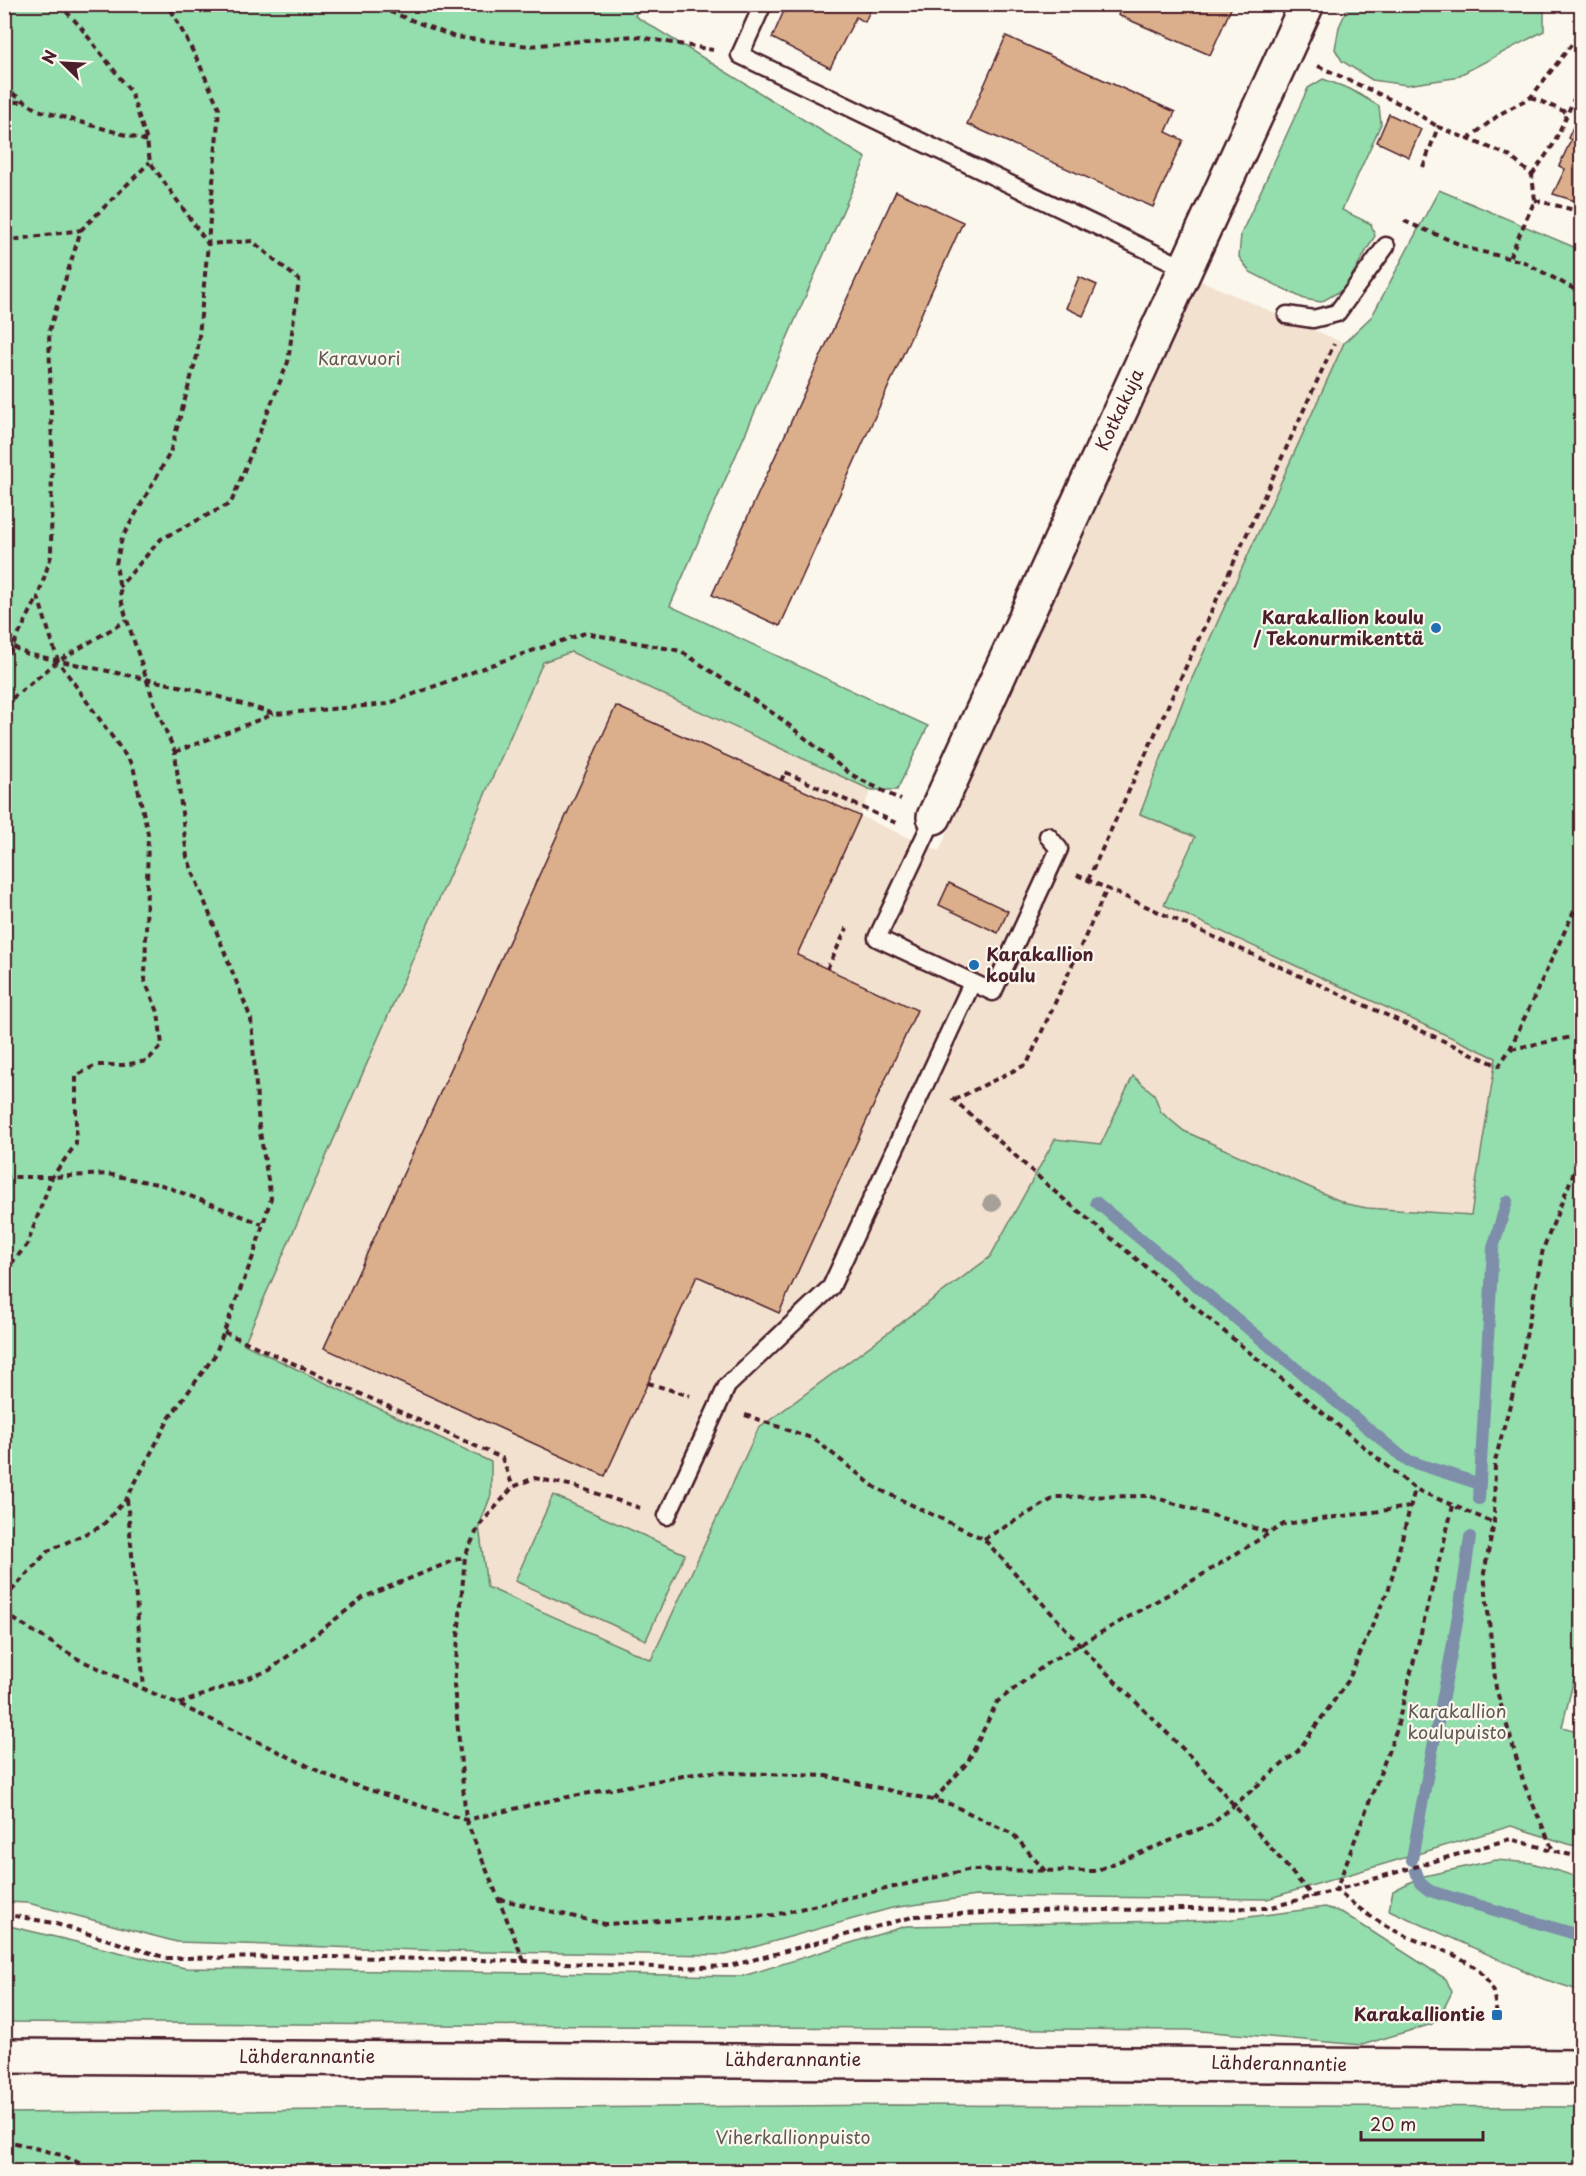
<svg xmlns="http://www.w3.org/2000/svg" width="1586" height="2176" font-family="'Playpen Sans',sans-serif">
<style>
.built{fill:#f2e1cf}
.green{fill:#94ddac;stroke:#6f7e6c;stroke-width:1.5}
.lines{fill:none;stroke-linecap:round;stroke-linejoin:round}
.stream{stroke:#7d8daa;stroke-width:12}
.building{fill:#dcaf8c;stroke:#4a1f2b;stroke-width:1.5}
.service-casing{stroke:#4a1f2b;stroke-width:21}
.minor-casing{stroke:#4a1f2b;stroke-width:38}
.secondary-casing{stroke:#4a1f2b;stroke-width:38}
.path{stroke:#4a1f2b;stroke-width:4;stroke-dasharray:6 4.5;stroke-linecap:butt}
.service{stroke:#fbf7ec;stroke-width:16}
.minor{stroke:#fbf7ec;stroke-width:33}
.secondary{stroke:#fbf7ec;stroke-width:33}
.tree{fill:#a6a097}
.poi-dot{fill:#1f6fb2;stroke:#fbf7ec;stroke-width:2}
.labels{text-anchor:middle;stroke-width:4.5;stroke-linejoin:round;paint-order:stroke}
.park-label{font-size:18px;fill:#605852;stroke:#fbf7ec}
.street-label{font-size:18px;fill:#4a1f2b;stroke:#fbf7ec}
.poi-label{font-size:18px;font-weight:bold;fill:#4a1f2b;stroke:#fbf7ec;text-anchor:end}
</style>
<rect width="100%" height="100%" fill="#fbf7ec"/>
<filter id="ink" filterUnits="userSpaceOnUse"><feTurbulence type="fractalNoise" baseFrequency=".0167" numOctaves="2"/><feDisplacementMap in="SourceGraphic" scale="12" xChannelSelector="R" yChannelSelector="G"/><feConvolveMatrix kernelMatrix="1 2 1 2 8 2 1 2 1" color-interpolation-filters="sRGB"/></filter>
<g filter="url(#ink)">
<!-- built -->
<path class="built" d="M1199,280L1344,343L1372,316L1496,1058L1471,1215L1367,1208L1348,1204L1184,1131L1101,1144L1055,1139L990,1257L758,1429L651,1660L486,1587L244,1345L543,662L571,652L871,790L860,816L939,851Z"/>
<!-- green -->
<g class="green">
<path d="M1539,4L1544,9V31L1454,78L1407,85L1372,80L1342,61L1335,49L1339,27L1349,5Z"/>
<path d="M4,5H640L635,16L866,158L670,606L928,726L897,790H871L571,652L543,662L244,1344L491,1462V1495L479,1526L487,1587L651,1660L758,1429L990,1257L1055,1139L1101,1144L1133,1076L1154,1094L1161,1112L1184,1131L1347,1204L1367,1208L1471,1215L1496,1058L1164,905L1195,837L1140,814L1189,685L1344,343L1372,316L1439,190L1581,250L1582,1647L1562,1727L1581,1732V1848L1511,1826L1267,1899L976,1896L892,1908L726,1955L479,1952L177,1942L28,1903L5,1902Z"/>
<path d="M1323,79L1350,89L1379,106L1381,124L1342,210L1371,224L1375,236L1344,289L1321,302L1304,299L1250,272L1239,257L1241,234L1308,88Z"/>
<path d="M553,1495L685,1554L646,1640L515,1581Z"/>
<path d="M1496,1860L1532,1863L1581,1878V1991L1543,1979L1389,1910L1393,1891L1420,1877Z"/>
<path d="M1325,1907L1343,1913L1446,1979L1452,1992L1445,2006L1432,2024L1362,2045L1189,2030L5,2022V1925L185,1968L743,1976L906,1926L1226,1920Z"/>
<path d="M891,2105L1581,2107V2171H5V2113Z"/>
</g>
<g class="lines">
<!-- stream -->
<g class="stream">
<path d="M1096,1202L1406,1460L1480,1484"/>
<path d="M1479,1499L1493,1248L1507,1201"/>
<path d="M1412,1860C1430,1752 1456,1646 1470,1537"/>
<path d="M1416,1871L1420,1883L1430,1891L1582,1936"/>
</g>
</g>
<!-- building -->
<g class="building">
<path d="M787,4H873L865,22L856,17L830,68L772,38Z"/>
<path d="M1123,4H1233L1210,55L1118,15Z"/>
<path d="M1006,36L1175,112L1166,132L1183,140L1153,207L967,124Z"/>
<path d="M1582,108V203L1553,194L1565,169L1559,166L1571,140L1568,138Z"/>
<path d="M1389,114L1421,129L1409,157L1377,142Z"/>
<path d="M896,191L963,222L780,626L712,595Z"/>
<path d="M1079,277L1097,285L1083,316L1066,308Z"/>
<path d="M616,706L860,816L797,955L917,1010L779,1313L697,1276L605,1476L324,1348Z"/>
<path d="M949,883L1008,911L998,933L939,905Z"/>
</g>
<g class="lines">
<!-- service casing -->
<g class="service-casing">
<g id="service">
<path d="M763,4L740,55L1185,268"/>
<path d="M1287,315L1313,319L1337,313L1386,246"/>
<path d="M934,817L877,938L993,992L1059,849L1048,836"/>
<path d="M667,1516L727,1386L831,1287L972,983"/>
</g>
</g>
<!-- minor casing -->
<g class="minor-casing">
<path id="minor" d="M934,817L1307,4"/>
</g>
<!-- secondary casing -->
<g class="secondary-casing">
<path id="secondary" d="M4,2056L1582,2067"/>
</g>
<!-- path -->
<g class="path">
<path d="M59,4L78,24L131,92L147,141L150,162L208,244L252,241L299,280L288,362L231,503L161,539L119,587"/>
<path d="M370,4L455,37L530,46L633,36L713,50"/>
<path d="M1577,4L1582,7"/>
<path d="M1318,66L1407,107L1438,127"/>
<path d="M4,88L38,110L147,141"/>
<path d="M1531,97L1568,113"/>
<path d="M4,102H25"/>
<path d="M1468,139L1500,114L1531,97L1582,31"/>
<path d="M1423,167L1438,127L1508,155L1532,175L1535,200L1509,258"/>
<path d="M1532,175L1553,145L1576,95L1582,87"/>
<path d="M1535,200L1582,212"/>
<path d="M1404,221L1471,249L1524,262L1576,290L1582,296"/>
<path d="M4,241L81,230"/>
<path d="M4,642L27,654L193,689L275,714L387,704L505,660L585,633L681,651L780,718L850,774L901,800"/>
<path d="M4,663L38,597"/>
<path d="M4,705L58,661L127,620"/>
<path d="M175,752L274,714"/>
<path d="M781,781L785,772L896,823"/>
<path d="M1077,875L1499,1066L1510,1049L1582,894"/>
<path d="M1088,880L1334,344"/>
<path d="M827,969L847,928"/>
<path d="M1511,1049L1582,1035"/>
<path d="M952,1098L1054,1191L1415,1489L1494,1523"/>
<path d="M954,1100L1027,1064L1107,889"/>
<path d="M4,1177H52L107,1174L162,1185L262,1224"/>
<path d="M4,1272L27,1245L52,1177L76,1144V1076L96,1065H123L147,1061L162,1045L158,1012L145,981L148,834L133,766L58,661L38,597L51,556L52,450L49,331L81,230L150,162"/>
<path d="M224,1332L502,1458L513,1487"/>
<path d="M648,1383L690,1396"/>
<path d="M745,1415L814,1439L876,1488L984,1539L1095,1661L1203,1769L1313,1897"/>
<path d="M127,1499L144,1688"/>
<path d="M1453,1506L1396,1731L1336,1890C1357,1908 1380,1924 1406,1936C1433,1948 1477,1957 1491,1987C1495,1995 1495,2006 1497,2015"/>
<path d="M984,1539L1056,1497L1150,1496L1270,1533"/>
<path d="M4,1599L48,1551L102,1526L127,1498L170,1417L215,1355L254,1254L271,1198L259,1126L251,1019L187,857L175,752L156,708L127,620L122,603L116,564L122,538L170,453L197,356L208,244L219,108L198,61L168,4"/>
<path d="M4,1613L78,1659L221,1724L335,1779L466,1820L557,1799L705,1772L826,1776L950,1804L1013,1834L1045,1871"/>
<path d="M179,1704L270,1670L364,1597L465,1556"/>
<path d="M934,1800L968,1762L997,1702L1049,1662L1197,1578L1284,1524L1410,1507"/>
<path d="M1552,1848L1524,1784L1496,1688L1484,1573L1494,1523L1495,1461L1520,1367L1543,1249L1582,1152"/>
<path d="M499,1899L605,1924L774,1915L967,1870L1095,1871L1212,1824L1298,1751L1348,1681L1389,1588L1415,1489"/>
<path d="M4,1914L53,1923L167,1958L333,1957L524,1961L674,1968L730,1966L916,1916L1026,1911L1268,1908L1336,1890L1510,1839L1582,1858"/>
<path d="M524,1961L466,1820L454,1685L465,1556L479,1526L513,1487L534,1478L574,1486L640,1508"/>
<path d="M4,2140L61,2155L99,2172"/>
</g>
<!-- service -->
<use href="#service" class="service"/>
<!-- minor -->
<use href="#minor" class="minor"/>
<!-- secondary -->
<use href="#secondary" class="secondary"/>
</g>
<!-- trees -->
<circle class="tree" cx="992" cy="1203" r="9"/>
</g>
<!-- markers -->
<g class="poi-dot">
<circle cx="1436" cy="628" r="6"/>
<circle cx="974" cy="965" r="6"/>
<rect x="1491" y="2009" width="12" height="12" rx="3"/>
</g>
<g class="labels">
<!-- park labels -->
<g class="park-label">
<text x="359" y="365">Karavuori</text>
<text x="1457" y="1718">Karakallion<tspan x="1457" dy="21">koulupuisto</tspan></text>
<text x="793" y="2144">Viherkallionpuisto</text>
</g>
<!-- street labels -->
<g class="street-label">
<text transform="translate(1120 410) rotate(-65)" y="6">Kotkakuja</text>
<text x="307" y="2063">Lähderannantie</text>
<text x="793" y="2066">Lähderannantie</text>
<text transform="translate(1279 2064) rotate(1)" y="6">Lähderannantie</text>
</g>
<!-- poi labels -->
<g class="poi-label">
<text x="1424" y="624">Karakallion koulu<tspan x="1424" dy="21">/ Tekonurmikenttä</tspan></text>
<text x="986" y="961" text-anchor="start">Karakallion<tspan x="986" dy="21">koulu</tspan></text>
<text x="1485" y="2021">Karakalliontie</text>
</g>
</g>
<!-- margin -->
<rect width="1586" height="2176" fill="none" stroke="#fbf7ec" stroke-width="24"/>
<rect x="12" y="12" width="1562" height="2152" fill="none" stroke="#4a1f2b" stroke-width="2" filter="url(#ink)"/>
<!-- north arrow -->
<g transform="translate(63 63) rotate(294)" stroke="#fbf7ec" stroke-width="4.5" paint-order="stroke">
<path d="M0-4.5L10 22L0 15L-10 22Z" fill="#4a1f2b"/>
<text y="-9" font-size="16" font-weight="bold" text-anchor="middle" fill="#4a1f2b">N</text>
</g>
<!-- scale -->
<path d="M1361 2131v9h122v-9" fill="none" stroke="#4a1f2b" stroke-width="3"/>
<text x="1370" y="2131" font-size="18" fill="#4a1f2b" stroke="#fbf7ec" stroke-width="4.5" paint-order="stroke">20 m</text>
</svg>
